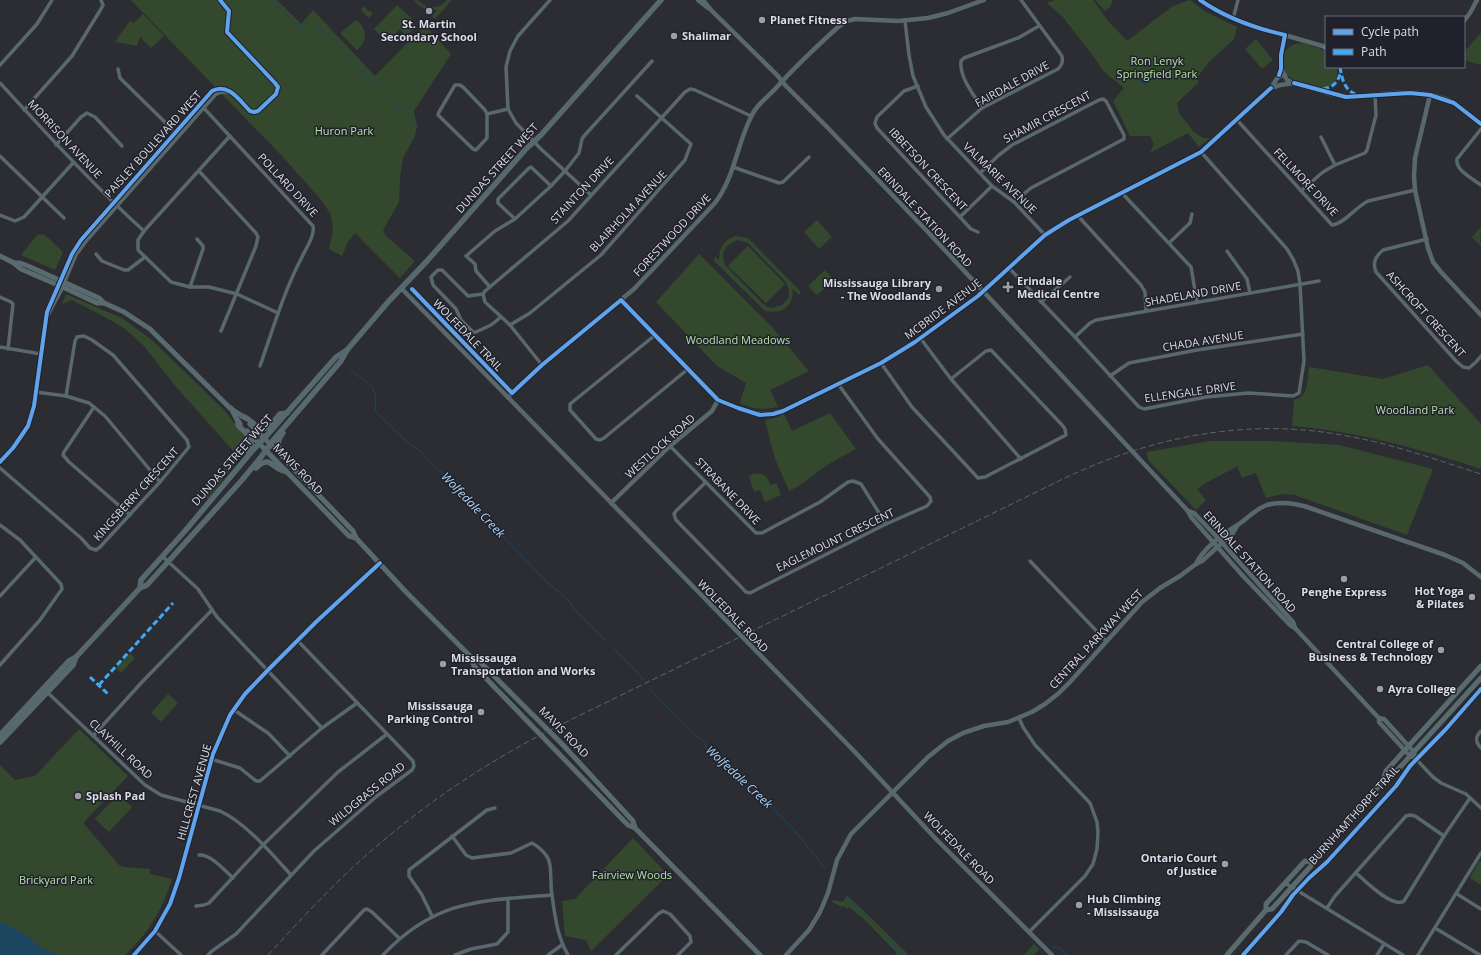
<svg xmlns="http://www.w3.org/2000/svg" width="1481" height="955" font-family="'Open Sans',sans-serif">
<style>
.green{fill:#34482e;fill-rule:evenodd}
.water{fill:#1c4560}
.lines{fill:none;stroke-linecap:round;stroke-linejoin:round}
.stream{stroke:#1c4560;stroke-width:1}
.minor{stroke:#58686c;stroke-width:3.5}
.tertiary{stroke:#58686c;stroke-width:4.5}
.secondary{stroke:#5a6b6f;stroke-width:5}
.primary{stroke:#57696e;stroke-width:5.5}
.rail{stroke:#5d6367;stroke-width:1;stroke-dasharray:6 3;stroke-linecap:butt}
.quiet{stroke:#3fa9f5;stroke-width:3;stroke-dasharray:6 3;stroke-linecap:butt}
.cycleway-casing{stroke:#20212c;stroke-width:6}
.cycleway{stroke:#60a3ed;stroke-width:4}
.poi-dot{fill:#9e9fa6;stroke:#20212c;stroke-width:1.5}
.labels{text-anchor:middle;stroke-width:3;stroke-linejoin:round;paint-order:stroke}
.poi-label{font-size:11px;font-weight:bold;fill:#dcdde4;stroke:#20212c;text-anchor:start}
.park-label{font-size:11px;fill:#b4e3a3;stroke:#20212c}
.street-label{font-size:11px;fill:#dcdde4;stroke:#20212c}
.water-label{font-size:12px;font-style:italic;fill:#add6f4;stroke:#20212c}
</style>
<rect width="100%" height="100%" fill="#2c2d33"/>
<!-- green -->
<g class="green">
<path d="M131,0H277L301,24L313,10L375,76L425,25L451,54L414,111L417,126L415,136L403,158L400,178L399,202L383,230L386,236L415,261L400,278L355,233L348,242L342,256L329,249L333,231L331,215L322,201L282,156Z"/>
<path d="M414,0C419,0 419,2 423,4C431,10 441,7 447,0H452L435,19L432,16L437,10C427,11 420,8 414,0Z"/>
<path d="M1055,0H1093L1108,21L1127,41L1173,6L1190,0L1206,12L1237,27L1234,39L1209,62L1199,75L1198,83L1177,103L1179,113L1194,132L1203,138H1210L1199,147L1188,133L1150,153L1154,144L1150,136H1130L1113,101L1124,88L1103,71L1094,57L1062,16L1047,3Z"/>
<path d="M1095,0H1113L1110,7L1105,11Z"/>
<path d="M397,5L411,18L416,27L406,36L400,29L387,42L374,29Z"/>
<path d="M364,6L368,11H371L372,14L369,18L361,10Z"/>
<path d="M143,14L164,36L151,48L140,37L137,46L116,42V40L130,21L134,23Z"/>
<path d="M356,20C367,28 368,41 357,50L340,33Z"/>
<path d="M1481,33V65L1464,60V52Z"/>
<path d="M1256,39L1273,60L1262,69L1245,49Z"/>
<path d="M1302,43L1321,49L1326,51V67H1337C1339,77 1333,89 1321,88C1316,87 1311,85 1306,84C1295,80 1282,77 1283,63C1283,60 1283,57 1284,54C1287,46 1294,44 1302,43Z"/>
<path d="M817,220L832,237L819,249L804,232Z"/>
<path d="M1481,227L1480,243H1481V246L1472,237Z"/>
<path d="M38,234L45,235L63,252L55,270L21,255Z"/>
<path d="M735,236L748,238L801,292L799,295L793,289C793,308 781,315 764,310L713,260L716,257L719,260C719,248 724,240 735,236ZM738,240L748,243L786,282L789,291V297L782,305L772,308L767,307L763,304L725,265C720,253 725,244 738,240Z"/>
<path d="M748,246L785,284L766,303L728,266Z"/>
<path d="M699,254L771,326L809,371L770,390L778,407C762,410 755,410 740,403L746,383L717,366L656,302Z"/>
<path d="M825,270L834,280L817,295L808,286Z"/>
<path d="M66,295H68L122,318L152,340L224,410L249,442L247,449L236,462L208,499L197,491L210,484L237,455L177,388L144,346L124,328L101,315L72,300L62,304Z"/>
<path d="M1428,365L1481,424V469C1420,449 1357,431 1292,426L1294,400C1309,396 1307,381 1309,367L1383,379Z"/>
<path d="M830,413L856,449C845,455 834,460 823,468C812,476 802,485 789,491L774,456L765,420L775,418L784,414L792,431Z"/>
<path d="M1210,441H1272L1339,445L1433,469L1407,535L1295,495L1283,494L1266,498L1256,473L1242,478L1237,466C1224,474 1209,480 1197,489L1206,500L1196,510L1148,460L1147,452Z"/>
<path d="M753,474C762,472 768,476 770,485L768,486L776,483L781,495L765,502L760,490L754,492L749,476Z"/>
<path d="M130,653L135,658L121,673L116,668Z"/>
<path d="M168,694L178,703L161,722L151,713Z"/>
<path d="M79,729L128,776L85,821L84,824L119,865L123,867L150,869V874L172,879C163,909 148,934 125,955H0V765L15,780L35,776Z"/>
<path d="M118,794L132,807L109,832L95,819Z"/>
<path d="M633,838L668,875L591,951L586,940L565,936L562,901L575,899Z"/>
<path d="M1479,861L1481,862V885L1470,878Z"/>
<path d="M847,895L909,955H895L897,953L864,919L849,907L847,909L844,906L842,907L832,902L833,900L843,902Z"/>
<path d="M1034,944L1039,949L1034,955H1024Z"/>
</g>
<!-- water -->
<g class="water">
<path d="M1148,73L1153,78L1145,86L1139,81Z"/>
<path d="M0,921L26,935L41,948L59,955H0Z"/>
</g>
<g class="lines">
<!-- stream -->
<g class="stream">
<path d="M274,0L292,19L296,26L316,28L322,31L341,47L357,68L380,89"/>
<path d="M384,93L398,108L405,111L413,122L418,126"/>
<path d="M350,370L373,387L376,399L375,411L377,413L408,443L419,450L427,458L545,580L569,601L575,610L605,640"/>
<path d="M614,649L640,675L643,680"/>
<path d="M650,689L688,729L705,743L706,747L722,763L749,784L795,831L825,868"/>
<path d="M846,896L903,955"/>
<path d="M1052,947L1060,948L1067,955"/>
<path d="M1029,955L1036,947"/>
</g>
<!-- minor -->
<g class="minor">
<path d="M550,0L518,36L510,51L506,67L508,109L516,123L541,149L591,195"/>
<path d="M1233,19L1238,0"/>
<path d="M905,21L909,55L913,76L926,107L944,135L992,186L1014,202L1045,235"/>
<path d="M0,65L37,24L52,0"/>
<path d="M118,69L120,78L177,134"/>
<path d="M0,83C47,134 93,185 144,231"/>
<path d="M455,85H460L464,88L485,110L487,114V138L476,150L473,149L438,115L439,112Z"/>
<path d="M918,86L904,91L877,117L875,123L877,128L971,229L978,232"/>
<path d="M201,105L313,226C315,236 306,248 302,257C284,291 273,329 260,366"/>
<path d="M982,108C974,95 959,77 961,61L964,58L1018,38L1039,26"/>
<path d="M24,110L72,56L101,9L103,5L101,0"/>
<path d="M487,114L508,109"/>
<path d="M1237,120L1332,225C1343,225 1357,206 1368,201L1415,190"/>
<path d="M1481,129L1457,159C1455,170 1473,179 1481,185"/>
<path d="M230,136L144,231L138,240V250L171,282L190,287H209L237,294L278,313"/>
<path d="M1321,137L1335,165"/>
<path d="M947,139L982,108L1058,69C1062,65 1063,62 1062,56L1021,0"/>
<path d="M56,145L81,117L87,113L95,117L122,146"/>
<path d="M0,156L64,218"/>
<path d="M733,167L779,183L783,182L809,157"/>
<path d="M199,171L256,233L258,237L256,246L221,331"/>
<path d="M980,173L999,155L1012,145L1099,100L1103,99L1106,101L1124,135V139L1031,188L1014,202"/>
<path d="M1301,191L1323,172L1335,165L1365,153L1367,150L1376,115L1375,95"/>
<path d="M1122,193L1191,267L1197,302"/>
<path d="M0,215L15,221L24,217L73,163"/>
<path d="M1078,216L1141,285L1145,292L1146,311"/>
<path d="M960,217L992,186"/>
<path d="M515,219L498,203V199L529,168L531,167L551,186"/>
<path d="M1427,239L1383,250C1376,256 1372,262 1376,272L1457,362L1463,367L1469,368L1476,362L1481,356"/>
<path d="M1169,243L1190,223L1192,214"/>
<path d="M1227,251L1247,279L1250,293"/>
<path d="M96,254L102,261L124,270H128L145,257"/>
<path d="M1009,268L1075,337L1139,407L1144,409L1206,397L1248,393L1293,396L1299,393L1304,361L1300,284L1298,271L1293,259L1287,249L1201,152"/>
<path d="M60,280L72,254L83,237L212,91C228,82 240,101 250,111L254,112L258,111L276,94L278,87L275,83L227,32L229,11L220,0"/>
<path d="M64,283L76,255L87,240L216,94L222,92L231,93"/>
<path d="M190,287L203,249V246L197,239"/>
<path d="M490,287L476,271L475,264L466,256L495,231L515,219L551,186L565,171L579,153L582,139L584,136L652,61"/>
<path d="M483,294L468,296L442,270H438L431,277L433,285L456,309L461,320L473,332H476L491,325L501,317"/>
<path d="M0,297L11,302L13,304L8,349"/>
<path d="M1041,302L1070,277"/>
<path d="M510,325L530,313L601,255L685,160L691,144L637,96"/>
<path d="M654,336L570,404V410L596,439L600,440L604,438L688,369"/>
<path d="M1075,337L1090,323L1096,320L1319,281"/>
<path d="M921,339L951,379L1021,459"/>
<path d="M0,347L41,354"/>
<path d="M881,363L912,407L978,478L985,477L1066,435L1065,429L1063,426L991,350L986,351L951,379"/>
<path d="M542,365L510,325L485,302L483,294L485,291L568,221L685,92L690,89L695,90L751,116"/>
<path d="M1110,376L1129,363L1197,350L1303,334"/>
<path d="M36,392L66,396L89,403L105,416L160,482"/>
<path d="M94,407L64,452L63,455L69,462L130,515"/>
<path d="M670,446L756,533H762L820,502L848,482L853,481L861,484L886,524"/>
<path d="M0,468L81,538L90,548L96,550L100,547L160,482L189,447L187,440L113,355L92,340L84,336L77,337L75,341L66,396"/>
<path d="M706,482L676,511L674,514L676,520L746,592L750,593L886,524L927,506L931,501L930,497L878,439L841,388L839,383"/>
<path d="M0,525L20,540L61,584L62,589L40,620L0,665"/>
<path d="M162,556L198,589L217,617L322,728"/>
<path d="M1030,561L1106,641"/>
<path d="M0,596L36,557"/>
<path d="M46,691L145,785L161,795L220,811C246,823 272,854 291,875"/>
<path d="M234,710L268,733L290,756"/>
<path d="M1019,718L1023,727L1035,745L1090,803L1097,822L1098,832L1097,849L1093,864L1085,876L1029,932"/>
<path d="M1481,731C1475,737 1475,742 1481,748"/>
<path d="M93,736L143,681L212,610"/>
<path d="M1415,758L1433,777L1441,783L1466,794L1481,808"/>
<path d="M211,759L240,768L256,781H260L322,728L357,703"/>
<path d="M452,836L466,855L472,858L511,853L532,843C538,846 547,854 549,861C552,871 550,884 552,895C555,916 557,936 568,955"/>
<path d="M199,855C211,854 224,870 233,878"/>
<path d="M1356,873C1365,881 1393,909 1404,901L1444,836L1470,798"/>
<path d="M1285,883L1403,955"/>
<path d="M1457,894L1481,909"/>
<path d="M196,906L204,905L209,903L263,845L338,772L387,734"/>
<path d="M1327,908L1335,896L1406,816L1410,815L1415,816L1444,836"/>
<path d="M432,916L422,895L409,876V870L487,810L495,808"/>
<path d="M1435,928L1480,955"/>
<path d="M155,931L181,955"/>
<path d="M208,955L212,951L236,934L314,851L377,796L412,770L414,766L413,761L298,641"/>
<path d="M322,955L364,910L367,909L372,912L399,938"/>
<path d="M383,955C436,899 480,901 552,895"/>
<path d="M455,955L471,949L497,944L508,932V899"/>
<path d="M548,955L562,945"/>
<path d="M616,955L658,914L663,911L670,914L690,936L691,942L678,955"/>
<path d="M1286,955L1299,941L1306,942L1328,955"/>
<path d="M1377,955L1384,944"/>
<path d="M1418,955L1481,853"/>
</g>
<!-- tertiary -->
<g class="tertiary">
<path d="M698,0L708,8"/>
<path d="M703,0L711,10L777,75L786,86L827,127L926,230L1188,511L1191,517L1243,576L1290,625L1295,628L1374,713L1379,718L1384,719L1414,752L1415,758L1410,756L1379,722V718"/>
<path d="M1200,0L1224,15L1243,23L1326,47"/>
<path d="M1464,21L1470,13L1477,0"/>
<path d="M1281,69L1287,80L1294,83L1331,94L1351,97C1384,94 1423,86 1454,103C1464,109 1472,117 1481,124"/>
<path d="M1281,71V55L1285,35"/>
<path d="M1271,88L1280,85L1294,83"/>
<path d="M1430,95L1415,158L1414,176L1415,190L1428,248L1433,262L1441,272L1481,315"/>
<path d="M401,288L854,751L935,838L1052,955"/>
<path d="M621,300L718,400C742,410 757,419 783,411C815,395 849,380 881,363C912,346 940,324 968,303C1003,277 1030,242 1069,220L1201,152L1271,88C1275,83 1277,74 1285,75"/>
<path d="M47,316L64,284"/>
<path d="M508,397L542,365L634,289L715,203C735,177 737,143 752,115C757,104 768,97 776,88C795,67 816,47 837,28L847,21L855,19L898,21L928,18L948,13L984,0"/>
<path d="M0,462L22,436L28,426L34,406L47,312L59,282"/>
<path d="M611,503L670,446L712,411L718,400"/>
<path d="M1188,511L1194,513L1215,535L1293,622L1295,628"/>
<path d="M1196,564C1203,548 1222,535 1236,526C1248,519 1253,510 1267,505C1281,501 1294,503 1307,507L1445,555L1463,563L1481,577"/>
<path d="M134,955L155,931L170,904L179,878L213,754L230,715L245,694L268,670L316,622L380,563"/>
<path d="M786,955L809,930L820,912L828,893L837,860L851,834L928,757L948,741L963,733L984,726L1008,722L1032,712L1045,704L1059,693L1070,682L1142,602L1160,588L1180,576L1196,564L1202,561L1233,533L1237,526"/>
</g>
<!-- secondary -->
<g class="secondary">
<path d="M0,256L14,263L21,269L67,289L97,303H104"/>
<path d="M14,263H20L28,266L99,298L104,303L124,312L150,329L230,408L245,418"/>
<path d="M231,408L236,418L240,424"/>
<path d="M250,424L283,457"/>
<path d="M247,431L349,536L356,538"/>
<path d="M288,463L353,531L356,538L406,592L471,657L478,660L563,745L633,821L635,828"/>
<path d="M471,657L474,666L625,822L628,825L635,828L760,955"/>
<path d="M1383,781L1386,771L1481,666"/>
<path d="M1266,910L1272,909L1311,866L1312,862L1383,781L1392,776L1481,678"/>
<path d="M1227,955L1266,910V904L1305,861L1312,862"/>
</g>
<!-- primary -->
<g class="primary">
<path d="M242,416C248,418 251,421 255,425C266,435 274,421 280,414L287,413"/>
<path d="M238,422V425C245,433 257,440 248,451"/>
<path d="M283,433C272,446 282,453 291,462V465"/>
<path d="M256,468C271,453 273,471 286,471"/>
<path d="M140,588L141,580L185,531L253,450L269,433L336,357L347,350"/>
<path d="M0,735L69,661L76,657L140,588L147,585L242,480L261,457L275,438L341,361L347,350L388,302L427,261L526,149L541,135L661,0"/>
<path d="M0,742L73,665L76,657"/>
</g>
<!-- rail -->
<path class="rail" d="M268,955C296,925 323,895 352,868C414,811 482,764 556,727L1065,478C1153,436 1250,417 1347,436C1393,444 1437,460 1481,474"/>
<!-- quiet -->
<g class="quiet">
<path d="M1324,47L1326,49"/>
<path d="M1340,67C1342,79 1344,90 1357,95"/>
<path d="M1323,89C1334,87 1338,82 1341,71"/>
<path d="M90,677L108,694"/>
<path d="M99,685L173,603"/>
</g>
<!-- cycleway casing -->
<g class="cycleway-casing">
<g id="cycleway">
<path d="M1200,0C1226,18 1254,28 1285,35L1281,55V69L1279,75"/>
<path d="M1294,83L1346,97L1410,93L1430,95L1454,103L1481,124"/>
<path d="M412,289L512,393L542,365L621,300L718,400L738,408L760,415L773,414L783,411L881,363L915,342L978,296L1045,235L1069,220L1201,152L1271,88"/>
<path d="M0,462L13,448L28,426L34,406L47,312L72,254L81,240L212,91C228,82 240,101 250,111L254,112L258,111L276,94L278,87L275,83L227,32L229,11L220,0"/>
<path d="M134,955L155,931L170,904L179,878L213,754L230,715L245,694L268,670L316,622L380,563"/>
<path d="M1243,955L1281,912L1293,895L1309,878L1327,862L1396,786L1410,766L1446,729L1481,689"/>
</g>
</g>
<!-- cycleway -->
<use href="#cycleway" class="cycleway"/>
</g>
<!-- markers -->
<g class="poi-dot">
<circle cx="429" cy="11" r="4"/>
<circle cx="762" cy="20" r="4"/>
<circle cx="674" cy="36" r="4"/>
<path d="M1006 281h4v4h4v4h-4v4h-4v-4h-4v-4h4z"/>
<circle cx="939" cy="289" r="4"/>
<circle cx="1344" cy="579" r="4"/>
<circle cx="1472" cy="597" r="4"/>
<circle cx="1441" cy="650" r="4"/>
<circle cx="443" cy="664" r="4"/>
<circle cx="1380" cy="689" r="4"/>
<circle cx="481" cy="712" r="4"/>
<circle cx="78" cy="796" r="4"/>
<circle cx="1225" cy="864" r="4"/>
<circle cx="1079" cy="905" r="4"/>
</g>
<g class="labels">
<!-- poi labels -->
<g class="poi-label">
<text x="770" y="24">Planet Fitness</text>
<text x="429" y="28" text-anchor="middle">St. Martin<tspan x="429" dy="13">Secondary School</tspan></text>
<text x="682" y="40">Shalimar</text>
<text x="1017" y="285">Erindale<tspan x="1017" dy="13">Medical Centre</tspan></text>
<text x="931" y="287" text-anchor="end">Mississauga Library<tspan x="931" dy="13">- The Woodlands</tspan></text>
<text x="1464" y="595" text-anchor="end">Hot Yoga<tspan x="1464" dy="13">&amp; Pilates</tspan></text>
<text x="1344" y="596" text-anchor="middle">Penghe Express</text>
<text x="1433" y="648" text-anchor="end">Central College of<tspan x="1433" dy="13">Business &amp; Technology</tspan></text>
<text x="451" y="662">Mississauga<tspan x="451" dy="13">Transportation and Works</tspan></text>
<text x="1388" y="693">Ayra College</text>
<text x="473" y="710" text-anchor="end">Mississauga<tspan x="473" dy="13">Parking Control</tspan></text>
<text x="86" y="800">Splash Pad</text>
<text x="1217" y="862" text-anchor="end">Ontario Court<tspan x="1217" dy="13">of Justice</tspan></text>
<text x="1087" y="903">Hub Climbing<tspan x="1087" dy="13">- Mississauga</tspan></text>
</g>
<!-- park labels -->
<g class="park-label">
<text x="1157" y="65">Ron Lenyk<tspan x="1157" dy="13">Springfield Park</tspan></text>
<text x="344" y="135">Huron Park</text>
<text x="738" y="344">Woodland Meadows</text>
<text x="1415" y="414">Woodland Park</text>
<text x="632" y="879">Fairview Woods</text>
<text x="56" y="884">Brickyard Park</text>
</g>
<!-- street labels -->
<g class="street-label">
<text transform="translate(1012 84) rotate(-29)" y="4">FAIRDALE DRIVE</text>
<text transform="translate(1047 117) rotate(-28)" y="4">SHAMIR CRESCENT</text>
<text transform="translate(65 139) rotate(47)" y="4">MORRISON AVENUE</text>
<text transform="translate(153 144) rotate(-48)" y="4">PAISLEY BOULEVARD WEST</text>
<text transform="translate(497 168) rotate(-48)" y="4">DUNDAS STREET WEST</text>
<text transform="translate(928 169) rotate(47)" y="4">IBBETSON CRESCENT</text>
<text transform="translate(1000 178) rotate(44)" y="4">VALMARIE AVENUE</text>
<text transform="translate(1306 182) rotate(47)" y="4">FELLMORE DRIVE</text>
<text transform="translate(288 185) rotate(47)" y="4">POLLARD DRIVE</text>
<text transform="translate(582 190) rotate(-47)" y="4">STAINTON DRIVE</text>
<text transform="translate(628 211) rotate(-47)" y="4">BLAIRHOLM AVENUE</text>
<text transform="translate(925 217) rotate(47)" y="4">ERINDALE STATION ROAD</text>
<text transform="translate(672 235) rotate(-47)" y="4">FORESTWOOD DRIVE</text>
<text transform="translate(1193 294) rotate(-10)" y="4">SHADELAND DRIVE</text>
<text transform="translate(943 309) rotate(-37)" y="4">MCBRIDE AVENUE</text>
<text transform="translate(1426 314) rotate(48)" y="4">ASHCROFT CRESCENT</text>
<text transform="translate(468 335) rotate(46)" y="4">WOLFEDALE TRAIL</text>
<text transform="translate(1203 341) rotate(-9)" y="4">CHADA AVENUE</text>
<text transform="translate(1190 392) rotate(-8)" y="4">ELLENGALE DRIVE</text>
<text transform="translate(660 446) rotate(-42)" y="4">WESTLOCK ROAD</text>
<text transform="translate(232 460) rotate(-49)" y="4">DUNDAS STREET WEST</text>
<text transform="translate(298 469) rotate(46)" y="4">MAVIS ROAD</text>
<text transform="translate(728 491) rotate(46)" y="4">STRABANE DRIVE</text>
<text transform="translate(136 494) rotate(-48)" y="4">KINGSBERRY CRESCENT</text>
<text transform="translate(835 540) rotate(-26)" y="4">EAGLEMOUNT CRESCENT</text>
<text transform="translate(1250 562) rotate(48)" y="4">ERINDALE STATION ROAD</text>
<text transform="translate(733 616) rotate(46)" y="4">WOLFEDALE ROAD</text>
<text transform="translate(1096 639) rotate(-47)" y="4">CENTRAL PARKWAY WEST</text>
<text transform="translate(564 732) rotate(46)" y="4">MAVIS ROAD</text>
<text transform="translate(121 749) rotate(43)" y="4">CLAYHILL ROAD</text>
<text transform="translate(194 792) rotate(-74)" y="4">HILLCREST AVENUE</text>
<text transform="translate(367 794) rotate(-39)" y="4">WILDGRASS ROAD</text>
<text transform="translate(1354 815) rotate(-48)" y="4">BURNHAMTHORPE TRAIL</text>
<text transform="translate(959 848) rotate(46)" y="4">WOLFEDALE ROAD</text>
</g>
<!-- water labels -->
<g class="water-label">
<text transform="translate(473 505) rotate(46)" y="4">Wolfedale Creek</text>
<text transform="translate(739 777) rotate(43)" y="4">Wolfedale Creek</text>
</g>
</g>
<!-- legend -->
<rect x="1325" y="16" width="140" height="52" fill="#20212c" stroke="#6b6c76"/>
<rect x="1333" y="29" width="20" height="6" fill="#60a3ed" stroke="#6b6c76"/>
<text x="1361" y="36" font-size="12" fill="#dcdde4">Cycle path</text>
<rect x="1333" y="49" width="20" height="6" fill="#3fa9f5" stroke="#6b6c76"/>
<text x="1361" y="56" font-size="12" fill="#dcdde4">Path</text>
</svg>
